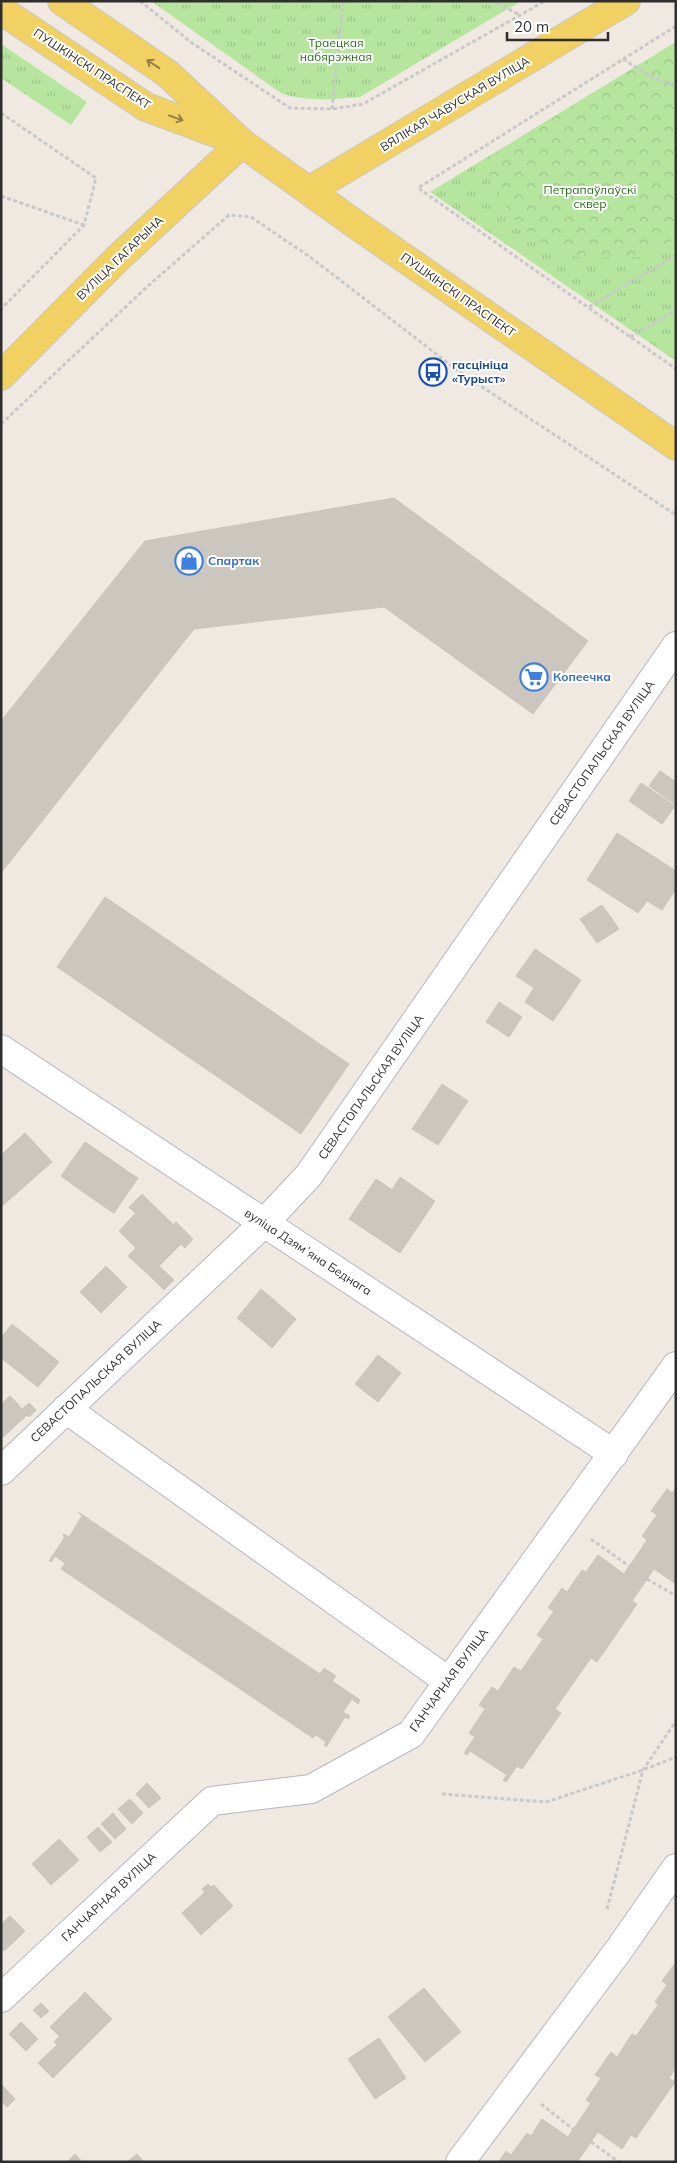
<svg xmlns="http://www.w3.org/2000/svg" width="677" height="2163" font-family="Mulish,sans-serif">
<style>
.grass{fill:url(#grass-tufts)}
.forest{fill:url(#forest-crowns)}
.building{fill:#cbc7bf;stroke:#cbc5ba}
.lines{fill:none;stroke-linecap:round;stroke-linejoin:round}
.minor-casing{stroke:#b4b7c1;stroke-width:30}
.major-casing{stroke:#c9c9c9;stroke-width:30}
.path{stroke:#c9c9c9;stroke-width:3;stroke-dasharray:4 2.5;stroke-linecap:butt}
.minor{stroke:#fff;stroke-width:28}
.major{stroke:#f2d163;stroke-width:28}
.oneway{stroke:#908048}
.labels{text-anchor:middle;stroke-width:4;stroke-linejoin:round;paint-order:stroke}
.park-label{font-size:12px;fill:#2c6e1b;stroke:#fff}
.street-label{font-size:12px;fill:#2e2e2e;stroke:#fff}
.transit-label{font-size:12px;font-weight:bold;fill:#164399;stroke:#fff;text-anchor:start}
.shop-label{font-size:12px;font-weight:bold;fill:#366cbe;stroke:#fff;text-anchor:start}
</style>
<defs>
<pattern id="grass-tufts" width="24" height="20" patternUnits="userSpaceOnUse" patternTransform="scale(1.25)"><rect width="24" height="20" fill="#b6e59e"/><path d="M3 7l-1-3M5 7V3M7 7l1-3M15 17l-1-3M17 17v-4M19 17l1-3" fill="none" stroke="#9dc588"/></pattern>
<pattern id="forest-crowns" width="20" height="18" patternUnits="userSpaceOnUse" patternTransform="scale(1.25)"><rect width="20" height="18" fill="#b6e59e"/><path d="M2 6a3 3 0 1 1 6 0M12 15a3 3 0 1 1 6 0" fill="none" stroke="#9dc588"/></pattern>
</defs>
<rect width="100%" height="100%" fill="#efe9e1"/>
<!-- grass -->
<g class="grass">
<path d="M151,1H521L360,97C334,99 305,102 281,93Z"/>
<path d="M676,42V361L430,192Z"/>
<path d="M1,44L87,102L71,125L1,78Z"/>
</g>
<!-- forest -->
<path class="forest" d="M676,42V238L643,257L580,258L545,246L518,224L489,178L495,153Z"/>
<!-- building -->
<g class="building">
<path d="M394,498L588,641L533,714L384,607L194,629L1,873V721L145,541Z"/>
<path d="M660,771L676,782V805L649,786Z"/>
<path d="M641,783L675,806L662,824L629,801Z"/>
<path d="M617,833L676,871V889L662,910L647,901L638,913L587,880Z"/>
<path d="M105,897L349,1064L301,1134L57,967Z"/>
<path d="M602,905L619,929L597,943L580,919Z"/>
<path d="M535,949L581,980L563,1007L516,976Z"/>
<path d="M534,988L563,1007L553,1021L525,1002Z"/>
<path d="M499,1002L522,1017L509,1037L486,1022Z"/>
<path d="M442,1084L468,1101L438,1145L412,1129Z"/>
<path d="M25,1133L52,1162L1,1207V1155Z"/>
<path d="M85,1142L110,1159L86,1194L61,1176Z"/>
<path d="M110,1159L130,1173L106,1208L86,1194Z"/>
<path d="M130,1173L138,1178L114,1213L106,1208Z"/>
<path d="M400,1177L435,1201L427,1213L392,1190Z"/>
<path d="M376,1179L427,1213L400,1253L349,1219Z"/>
<path d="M142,1194L148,1200L135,1213L129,1207Z"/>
<path d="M148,1200L174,1225L168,1232L160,1223L136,1248L119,1231Z"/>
<path d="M176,1222L193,1239L185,1248L168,1232Z"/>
<path d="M160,1223L181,1244L157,1268L136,1248Z"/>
<path d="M136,1248L157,1268L150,1276L128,1256Z"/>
<path d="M106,1266L127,1287L101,1313L80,1292Z"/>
<path d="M159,1266L174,1280L164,1290L150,1276Z"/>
<path d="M261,1289L274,1300L249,1328L237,1318Z"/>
<path d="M274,1300L296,1319L272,1348L249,1328Z"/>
<path d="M12,1324L59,1362L38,1387L1,1358V1338Z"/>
<path d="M378,1355L401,1373L378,1402L355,1384Z"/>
<path d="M10,1396L16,1402L1,1415V1404Z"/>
<path d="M16,1402L27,1415L1,1439V1415Z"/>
<path d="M29,1403L36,1410L29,1417L22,1409Z"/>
<path d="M676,1488V1584L654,1569L632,1601L637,1604L597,1662L591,1658L555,1709L561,1713L522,1769L517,1766L506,1782L503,1780L507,1775L470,1751L467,1755L464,1753L475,1737L469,1733L485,1709L479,1705L492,1687L498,1691L514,1667L521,1671L543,1639L537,1635L554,1611L548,1608L562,1588L567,1592L582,1570L586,1572L598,1555L624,1574L647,1540L642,1536L657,1515L651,1511L667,1489L672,1493Z"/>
<path d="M78,1512L320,1674L324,1668L336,1676L332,1681L360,1700L358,1704L352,1699L343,1712L350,1716L348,1719L345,1717L326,1747L324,1745L326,1742L316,1735L313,1738L61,1569L65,1563L55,1556L51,1562L49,1561L65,1537L63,1536L64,1534L69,1537L82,1516Z"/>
<path d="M147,1783L161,1798L149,1808L136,1794Z"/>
<path d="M130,1799L143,1813L132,1824L118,1809Z"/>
<path d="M113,1813L126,1829L115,1839L101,1824Z"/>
<path d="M98,1827L112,1842L100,1852L87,1837Z"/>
<path d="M59,1839L79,1860L51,1885L32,1864Z"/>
<path d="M208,1884L211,1887L214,1885L233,1906L224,1914L202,1889Z"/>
<path d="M205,1892L224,1914L201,1935L182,1913Z"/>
<path d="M10,1916L25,1931L15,1941L1,1927V1924Z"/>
<path d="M1,1927L15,1941L4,1951L1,1948Z"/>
<path d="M676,1962V2068L669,2078L675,2082L636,2138L631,2135L622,2149L598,2132L577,2162H499L506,2151L511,2155L527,2133L531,2136L542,2119L568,2137L591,2103L586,2100L601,2078L595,2075L611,2052L617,2057L632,2034L636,2036L658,2005L655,2002L667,1985L662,1981Z"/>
<path d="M424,1988L461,2032L425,2062L388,2017Z"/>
<path d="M85,1992L112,2019L104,2027L78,2000Z"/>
<path d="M78,2000L104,2027L94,2037L67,2010Z"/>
<path d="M41,2003L49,2011L41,2018L33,2010Z"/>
<path d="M67,2010L94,2037L77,2054L50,2027Z"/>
<path d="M21,2022L38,2039L26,2051L9,2034Z"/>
<path d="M60,2036L77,2054L53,2078L38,2063L57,2045L54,2042Z"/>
<path d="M379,2038L406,2078L375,2099L348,2059Z"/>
<path d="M1,2084L15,2099L7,2107L1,2101Z"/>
<path d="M75,2154L82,2162H67Z"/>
<path d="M137,2154L144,2162H127Z"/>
</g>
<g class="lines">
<!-- minor casing -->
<g class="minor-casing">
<g id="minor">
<path d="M1,1049L614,1454"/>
<path d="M66,1409L448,1681"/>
<path d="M1,1471L264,1223L309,1175L676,646"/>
<path d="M1,1998L212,1801L311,1789L411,1734L676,1366"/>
<path d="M460,2162L618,1951L676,1868"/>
</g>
</g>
<!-- major casing -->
<g class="major-casing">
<g id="major">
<path d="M62,1L168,74L242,143L358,226L676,446"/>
<path d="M1,10L146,107L229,138"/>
<path d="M310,190L626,1"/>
<path d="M1,376L118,258L242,143"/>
</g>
</g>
<!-- path -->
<g class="path">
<path d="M140,1L192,43L290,108L332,109L363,104L545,1"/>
<path d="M491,1L495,2L520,15"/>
<path d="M676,26L418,188L676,369"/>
<path d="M623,59L651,77L676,85"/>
<path d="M332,109L343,1"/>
<path d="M1,113L96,178L84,225L1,309"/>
<path d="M1,196L84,225"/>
<path d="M589,307L676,255"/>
<path d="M630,337L676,310"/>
<path d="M1,424L149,285L229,215L251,217L310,257L461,373L676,515"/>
<path d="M591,1539L629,1566"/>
<path d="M647,1579L676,1596"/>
<path d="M442,1794L546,1802L643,1770L676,1757"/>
<path d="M607,1909L643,1770L676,1721"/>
<path d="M541,2104L573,2129"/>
<path d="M591,2142L619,2162"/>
</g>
<!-- minor -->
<use href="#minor" class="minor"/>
<!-- major -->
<use href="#major" class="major"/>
</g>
<!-- one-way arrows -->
<defs><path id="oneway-shaft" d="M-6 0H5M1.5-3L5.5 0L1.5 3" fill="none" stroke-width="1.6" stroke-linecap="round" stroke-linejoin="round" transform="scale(1.25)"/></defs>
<g class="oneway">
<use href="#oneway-shaft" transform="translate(153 64) rotate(-146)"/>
<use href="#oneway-shaft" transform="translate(176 118) rotate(20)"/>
</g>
<!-- icons -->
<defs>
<g id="bus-ring" transform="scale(1.4375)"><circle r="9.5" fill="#fff" stroke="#1a4fb4" stroke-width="1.5"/><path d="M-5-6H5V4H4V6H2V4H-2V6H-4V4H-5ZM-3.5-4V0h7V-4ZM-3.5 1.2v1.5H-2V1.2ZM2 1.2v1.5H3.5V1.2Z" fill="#1a4fb4"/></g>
<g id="shop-ring" transform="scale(1.4375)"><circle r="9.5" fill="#fff" stroke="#3f7fe0" stroke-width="1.5"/><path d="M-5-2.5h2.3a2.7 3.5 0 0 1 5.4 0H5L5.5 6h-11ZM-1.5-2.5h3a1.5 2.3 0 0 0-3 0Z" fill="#3f7fe0"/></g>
<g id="supermarket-ring" transform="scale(1.4375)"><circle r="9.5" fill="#fff" stroke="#3f7fe0" stroke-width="1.5"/><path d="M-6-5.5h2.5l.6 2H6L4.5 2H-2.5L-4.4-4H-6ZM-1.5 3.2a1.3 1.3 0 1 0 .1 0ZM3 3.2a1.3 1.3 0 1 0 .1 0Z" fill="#3f7fe0"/></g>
</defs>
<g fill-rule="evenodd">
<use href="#bus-ring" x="433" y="372"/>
<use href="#shop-ring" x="189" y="561"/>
<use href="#supermarket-ring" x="534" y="677"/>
</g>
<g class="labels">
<!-- park labels -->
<g class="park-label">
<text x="336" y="47">Траецкая<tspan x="336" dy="14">набярэжная</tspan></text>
<text x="590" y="194">Петрапаўлаўскі<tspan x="590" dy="14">сквер</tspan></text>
</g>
<!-- street labels -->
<g class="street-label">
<text transform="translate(92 69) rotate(33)" y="4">ПУШКІНСКІ ПРАСПЕКТ</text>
<text transform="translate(455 104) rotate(-31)" y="4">ВЯЛІКАЯ ЧАВУСКАЯ ВУЛІЦА</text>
<text transform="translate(120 258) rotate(-44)" y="4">ВУЛІЦА ГАГАРЫНА</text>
<text transform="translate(458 295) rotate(35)" y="4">ПУШКІНСКІ ПРАСПЕКТ</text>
<text transform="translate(602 753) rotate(-55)" y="4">СЕВАСТОПАЛЬСКАЯ ВУЛІЦА</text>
<text transform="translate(371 1087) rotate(-55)" y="4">СЕВАСТОПАЛЬСКАЯ ВУЛІЦА</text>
<text transform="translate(308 1252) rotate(33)" y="4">вуліца Дзямʼяна Беднага</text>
<text transform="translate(96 1381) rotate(-43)" y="4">СЕВАСТОПАЛЬСКАЯ ВУЛІЦА</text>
<text transform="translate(449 1680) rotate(-54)" y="4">ГАНЧАРНАЯ ВУЛІЦА</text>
<text transform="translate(109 1897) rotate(-43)" y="4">ГАНЧАРНАЯ ВУЛІЦА</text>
</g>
<!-- transit labels -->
<g class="transit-label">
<text x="452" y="369">гасцініца<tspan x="452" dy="14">«Турыст»</tspan></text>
</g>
<!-- shop labels -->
<g class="shop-label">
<text x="208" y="565">Спартак</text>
<text x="553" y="681">Копеечка</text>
</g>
</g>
<!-- border -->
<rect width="677" height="2163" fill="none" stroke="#2e2e2e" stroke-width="5"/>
<!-- scale -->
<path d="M507 32v8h101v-8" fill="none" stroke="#2e2e2e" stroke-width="2.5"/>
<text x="514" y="32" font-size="15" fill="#2e2e2e" stroke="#ffffff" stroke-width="4" paint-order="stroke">20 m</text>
</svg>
